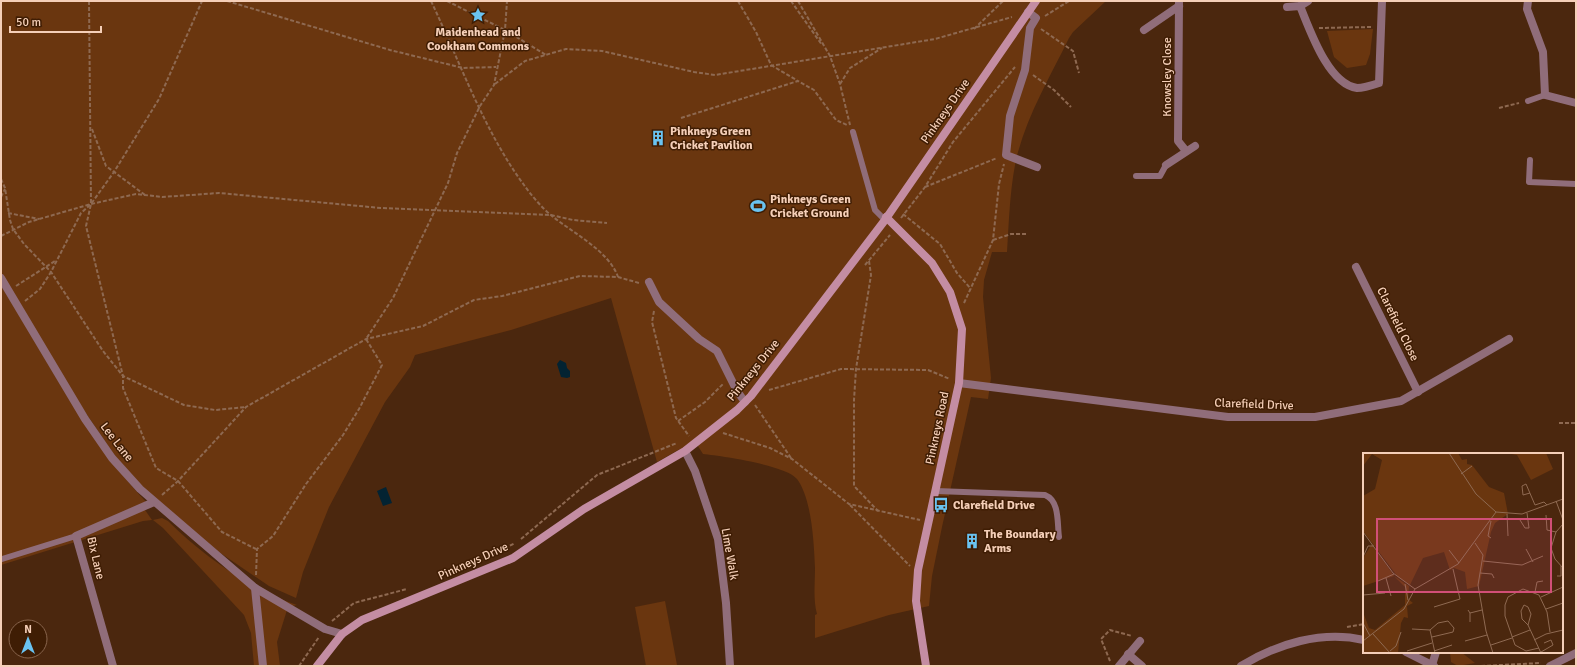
<svg xmlns="http://www.w3.org/2000/svg" width="1577" height="667" font-family="Signika,sans-serif">
<style>
.green{fill:#6a360f}
.water{fill:#032332}
.lines{fill:none;stroke-linecap:round;stroke-linejoin:round}
.path{stroke:#8e6951;stroke-width:2;stroke-dasharray:4 2;stroke-linecap:butt}
.lane{stroke:#906d7a;stroke-width:6}
.street{stroke:#906d7a;stroke-width:8}
.secondary{stroke:#c48da3;stroke-width:8}
.labels{text-anchor:middle;stroke-width:3;stroke-linejoin:round;paint-order:stroke}
.poi-label{font-size:12px;font-weight:bold;fill:#f5cfb8;stroke:#3f1d04;text-anchor:start}
.street-label{font-size:12px;fill:#f5cfb8;stroke:#3f1d04}
.inset-road{fill:none;stroke:#8f6a52;stroke-width:1}
.view{fill:#d14f77;fill-opacity:0.15;stroke:#d14f77;stroke-width:2}
.inset-edge{fill:none;stroke:#f5cfb8;stroke-width:2}
</style>
<rect width="100%" height="100%" fill="#4b270e"/>
<!-- green -->
<g class="green">
<path d="M1,1H1106L1073,32L1069,38C1051,75 1029,112 1018,152C1010,182 1009,220 1007,252H992L984,280L983,297L991,378L988,399L971,397L942,527L932,576L929,606L889,615L815,638V615L817,614C813,600 815,583 815,568C814,544 812,499 797,479C786,465 721,456 703,454L696,443L678,450L657,462L611,298L511,330L415,355L410,367L385,402L329,507L303,572L296,598L269,586L219,552L158,504L117,459L69,388L1,272Z"/>
<path d="M1373,29L1370,54L1366,65L1347,68L1334,57L1327,31Z"/>
<path d="M1,285C48,361 84,435 146,502L145,510L152,520L143,521L1,565Z"/>
<path d="M162,518L168,521C202,555 251,590 297,605L292,606L287,610L277,642L280,666H254L251,633L244,615L163,528L153,520Z"/>
<path d="M665,601L677,665L646,666L635,607Z"/>
<path d="M1450,652H1461L1475,663L1458,666L1451,662Z"/>
</g>
<!-- water -->
<g class="water">
<path d="M560,360L566,363L567,368L570,371V377L567,378L561,377L557,364Z"/>
<path d="M386,487L392,503L383,506L377,491Z"/>
</g>
<g class="lines">
<!-- path -->
<g class="path">
<path d="M89,1L91,204L86,226L123,376V388L156,468L178,481L222,532L256,549"/>
<path d="M227,1L390,50L463,68L496,67"/>
<path d="M431,1C460,62 484,131 524,185C531,195 542,208 552,216C573,233 609,251 618,277"/>
<path d="M447,1L505,30L546,55"/>
<path d="M738,1L756,32L771,65L798,81"/>
<path d="M791,1L822,45"/>
<path d="M798,1L830,56L840,84L850,125"/>
<path d="M1045,16L1069,1"/>
<path d="M1319,28L1372,27"/>
<path d="M974,29L1003,1"/>
<path d="M1041,29L1073,51L1079,73"/>
<path d="M1033,75L1054,90L1071,107"/>
<path d="M495,84L525,61L566,49L602,51L694,72L715,75L935,39L1012,17"/>
<path d="M840,84L850,68L882,48"/>
<path d="M1499,108L1519,103"/>
<path d="M681,118L798,81L814,90L836,120L847,125"/>
<path d="M92,129L106,166L145,195"/>
<path d="M1,179L5,188L10,220L13,229L24,244L51,272L103,351L123,376L184,405L215,410L246,407"/>
<path d="M925,187L997,158"/>
<path d="M1,197L5,189"/>
<path d="M8,213L39,219"/>
<path d="M903,214L940,244L957,273L971,289"/>
<path d="M901,218L925,187L953,142L1015,67"/>
<path d="M1,236L29,222L91,204L136,194L162,197L219,193L381,208L551,215L573,220L607,223"/>
<path d="M993,240L1011,234H1026"/>
<path d="M869,261L871,275L856,369L854,400V486L878,511"/>
<path d="M865,265L890,235"/>
<path d="M16,286L55,261"/>
<path d="M25,301L40,289L51,272L81,213L91,204L114,172L159,99L202,1"/>
<path d="M964,303L993,240L999,184L1004,164"/>
<path d="M654,311L652,322L676,418L689,436"/>
<path d="M769,390L841,369L928,370L950,379"/>
<path d="M755,405L791,458"/>
<path d="M678,421L705,402L723,384"/>
<path d="M1559,423H1576"/>
<path d="M723,433L770,448L792,459L849,504L920,520"/>
<path d="M162,495L178,481L246,407L366,339L423,326L474,300L502,296L580,276L618,277L639,283"/>
<path d="M850,505L910,566"/>
<path d="M521,539L597,475L677,443"/>
<path d="M494,554L515,543"/>
<path d="M256,575L257,549L273,536L306,484L343,435L359,409L382,365L366,339L393,298L448,183L457,153L480,106L494,85L505,30L507,1"/>
<path d="M332,621L354,603L407,589"/>
<path d="M1347,627L1364,624"/>
<path d="M1110,661L1101,639L1110,630L1132,636"/>
<path d="M299,666L319,637"/>
<path d="M1481,666L1541,663"/>
</g>
<!-- lane -->
<g class="lane">
<path d="M1528,101L1545,95"/>
<path d="M853,132L875,210L885,220"/>
<path d="M1530,160L1529,182L1576,184"/>
<path d="M1136,176H1160L1166,165"/>
<path d="M936,491L1045,495C1060,501 1057,523 1059,537"/>
<path d="M2,559L76,536"/>
</g>
<!-- street -->
<g class="street">
<path d="M1179,1L1178,141L1186,151"/>
<path d="M1528,1L1527,9L1543,52L1545,95L1576,103"/>
<path d="M1300,6C1310,30 1328,84 1357,88C1363,88 1373,85 1379,83L1382,1"/>
<path d="M1287,7L1300,6L1308,1"/>
<path d="M1028,12L1036,18L1030,28L1025,70L1010,116L1006,155L1037,167"/>
<path d="M1144,30L1179,6"/>
<path d="M1166,165L1195,146"/>
<path d="M1356,267L1418,392"/>
<path d="M1,278L85,419L112,458L140,489L255,588L325,629L342,634"/>
<path d="M649,282L659,302L699,339L717,351L737,391L745,402"/>
<path d="M959,383L1228,417H1315L1401,401L1509,339"/>
<path d="M685,451L695,471L718,539L726,603L730,666"/>
<path d="M255,588L263,666"/>
<path d="M1406,652L1434,666"/>
<path d="M1128,654L1142,666"/>
<path d="M1432,665L1436,652"/>
<path d="M113,666L76,536L154,502"/>
<path d="M1119,666L1140,641"/>
<path d="M1241,666C1277,644 1322,630 1364,640"/>
<path d="M1550,666L1576,653"/>
</g>
<!-- secondary -->
<g class="secondary">
<path d="M886,217L932,263L950,292L962,329L959,383L918,570L916,601L926,666"/>
<path d="M317,666L342,634L362,620L513,558L584,509L685,451L737,410L751,396L885,220L1036,1"/>
</g>
</g>
<!-- icons -->
<defs>
<g id="sight-bare" transform="scale(1.2)"><path d="M0-6L1.8-2.2L6-1.7L2.9 1.2L3.7 5.4L0 3.3L-3.7 5.4L-2.9 1.2L-6-1.7L-1.8-2.2Z" fill="#6ac3f1" stroke="#3f1d04" stroke-width="2.5" paint-order="stroke"/></g>
<g id="building-bare" transform="scale(1.2)"><path d="M-4-6H4V6H1V3H-1V6H-4ZM-2.5-4.3h1.7v1.8h-1.7ZM.8-4.3h1.7v1.8H.8ZM-2.5-1h1.7V.8h-1.7ZM.8-1h1.7V.8H.8Z" fill="#6ac3f1" stroke="#3f1d04" stroke-width="2.5" paint-order="stroke"/></g>
<g id="stadium-bare" transform="scale(1.2)"><path d="M0-5a6.5 5 0 1 0 0 10a6.5 5 0 1 0 0-10ZM-3.5-1.8h7v3.6h-7Z" fill="#6ac3f1" stroke="#3f1d04" stroke-width="2.5" paint-order="stroke"/></g>
<g id="bus-bare" transform="scale(1.2)"><path d="M-5-6H5V4H4V6H2V4H-2V6H-4V4H-5ZM-3.5-4V0h7V-4ZM-3.5 1.2v1.5H-2V1.2ZM2 1.2v1.5H3.5V1.2Z" fill="#6ac3f1" stroke="#3f1d04" stroke-width="2.5" paint-order="stroke"/></g>
</defs>
<g fill-rule="evenodd">
<use href="#sight-bare" x="478" y="15"/>
<use href="#building-bare" x="658" y="138"/>
<use href="#stadium-bare" x="758" y="206"/>
<use href="#bus-bare" x="941" y="505"/>
<use href="#building-bare" x="972" y="541"/>
</g>
<g class="labels">
<!-- poi labels -->
<g class="poi-label">
<text x="478" y="36" text-anchor="middle">Maidenhead and<tspan x="478" dy="14">Cookham Commons</tspan></text>
<text x="670" y="135">Pinkneys Green<tspan x="670" dy="14">Cricket Pavilion</tspan></text>
<text x="770" y="203">Pinkneys Green<tspan x="770" dy="14">Cricket Ground</tspan></text>
<text x="953" y="509">Clarefield Drive</text>
<text x="984" y="538">The Boundary<tspan x="984" dy="14">Arms</tspan></text>
</g>
<!-- street labels -->
<g class="street-label">
<text transform="translate(1167 77) rotate(-90)" y="4">Knowsley Close</text>
<text transform="translate(945 111) rotate(-55)" y="4">Pinkneys Drive</text>
<text transform="translate(1398 324) rotate(64)" y="4">Clarefield Close</text>
<text transform="translate(753 370) rotate(-51)" y="4">Pinkneys Drive</text>
<text transform="translate(1254 404) rotate(2)" y="4">Clarefield Drive</text>
<text transform="translate(937 428) rotate(-78)" y="4">Pinkneys Road</text>
<text transform="translate(117 442) rotate(52)" y="4">Lee Lane</text>
<text transform="translate(730 554) rotate(80)" y="4">Lime Walk</text>
<text transform="translate(96 558) rotate(77)" y="4">Bix Lane</text>
<text transform="translate(473 561) rotate(-24)" y="4">Pinkneys Drive</text>
</g>
</g>
<!-- overview -->
<g transform="translate(1363 453)">
<rect width="200" height="200" fill="#4b270e"/>
<path d="M4,0H95L99,7L104,6V11L109,12L126,34L141,40L145,61L132,70L128,79L116,133L104,136L102,119L91,115L87,117L81,99L60,105L47,132L35,124L0,78V43L12,36L19,7L9,1L0,13V1ZM143,0H183L190,16L168,27L154,2ZM9,91L31,123L46,133L45,146L50,150L44,153L45,165L41,164L38,170L35,200H0V159L6,175L12,177L42,152V134L31,123L0,133V105Z" fill="#6a360f"/>
<path class="inset-road" d="M86,0L113,41L133,59L159,61L200,46M98,21L109,13M167,40L160,42L159,33L163,31L172,52L181,49L184,52M193,48L200,67M144,61L145,83M183,62L184,77L193,79M157,67L162,75H166L164,60M128,68L125,83L128,85M200,71L193,79L188,95L192,106L200,115M0,79L30,120L52,136M112,90L120,102L115,132L123,178L130,200M163,96L170,109M86,97L96,110M0,104L5,93H11M120,108L159,112L180,103M117,120L129,121L131,125M194,123H198V113M23,125L28,143M15,128L31,121M42,131L45,147M172,139L174,129L180,128M0,142L22,140M178,144L200,134M71,154L97,146L90,116M183,156L200,150M105,157L107,160V169M107,160L119,157M0,170L7,183M165,172L168,161L165,154L161,152L158,158L159,166L165,172L178,200M49,176L67,177M67,177L75,170L85,168L91,175L90,179L69,184M67,177L72,200M10,181L27,200M149,184L167,177M171,187L183,181L200,177M0,188L41,156L52,136L95,111L133,59M102,188L124,182M181,190L188,187L190,192M128,192L149,185M176,195L163,198L152,192L142,163V152L145,144L160,136L176,142L184,159L187,179M27,198L33,193L38,179M44,198L69,190M71,198L89,192M178,199L190,192"/>
<path class="view" d="M14,66H188V139H14Z"/>
<rect width="200" height="200" class="inset-edge"/>
</g>
<!-- border -->
<rect width="1577" height="667" fill="none" stroke="#f5cfb8" stroke-width="4"/>
<!-- north arrow -->
<g transform="translate(28 639)"><circle r="19" fill="#3f1d04" stroke="#88644c"/>
<path d="M0-3L7 15L0 10L-7 15Z" fill="#6ac3f1"/>
<text y="-6" font-size="11" font-weight="bold" text-anchor="middle" fill="#f5cfb8">N</text>
</g>
<!-- scale -->
<path d="M10 26v6h91v-6" fill="none" stroke="#f5cfb8" stroke-width="2"/>
<text x="16" y="26" font-size="12" fill="#f5cfb8" stroke="#3f1d04" stroke-width="3" paint-order="stroke">50 m</text>
</svg>
